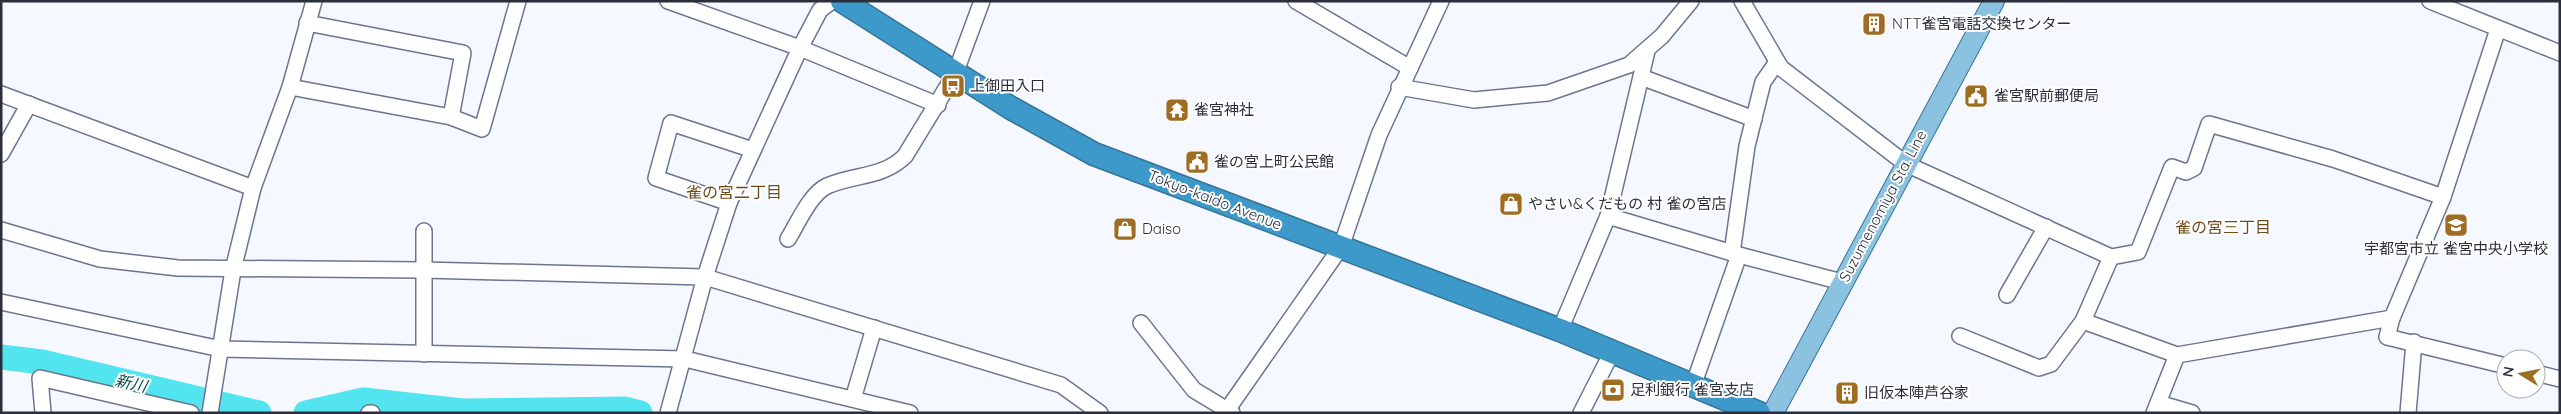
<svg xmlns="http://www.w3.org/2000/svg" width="2561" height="414" font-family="Quicksand,'Noto Sans JP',sans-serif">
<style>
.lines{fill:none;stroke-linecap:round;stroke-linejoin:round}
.river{stroke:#52e4ef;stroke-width:25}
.minor-casing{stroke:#6b7591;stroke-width:18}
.major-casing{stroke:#377497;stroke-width:22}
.highway-casing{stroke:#377497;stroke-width:25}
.minor{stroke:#fff;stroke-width:15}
.major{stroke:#8bc2df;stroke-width:20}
.highway{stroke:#3d99c9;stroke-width:22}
.labels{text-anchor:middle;stroke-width:4;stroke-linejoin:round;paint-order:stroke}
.poi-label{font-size:15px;fill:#2b2f3b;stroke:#fff;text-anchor:start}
.street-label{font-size:15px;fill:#2b2f3b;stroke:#fff}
.neighbourhood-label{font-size:16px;fill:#6e4c19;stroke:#fff}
.water-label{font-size:16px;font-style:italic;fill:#064a4e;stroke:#fff}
</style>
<rect width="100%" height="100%" fill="#f6f8ff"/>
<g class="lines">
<!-- river -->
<g class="river">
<path d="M1,357L42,362L259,413"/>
<path d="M306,413L363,400L462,411L624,409L640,413"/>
</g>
<!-- minor casing -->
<g class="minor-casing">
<g id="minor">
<path d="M668,1L800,48L938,105"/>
<path d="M1296,1L1410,68"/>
<path d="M1742,1L1781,68L1906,164L2111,257L2083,321L2177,355L2392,318L2387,337L2506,366"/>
<path d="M2430,1L2560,53"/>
<path d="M307,23L463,53L451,117"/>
<path d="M1641,77L1754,119"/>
<path d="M290,87L451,117L482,129L518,1"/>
<path d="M1399,87L1474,100L1548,93L1629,65L1662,36L1691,1"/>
<path d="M1,94L253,188L233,270L210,413"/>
<path d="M1,154L29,104"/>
<path d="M253,188L290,87L314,1"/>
<path d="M729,203L656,178L671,123L753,150"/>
<path d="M1608,216L1739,255L1842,282"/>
<path d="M1,230L100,259L178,268L423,270L705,277L1061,385L1100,413"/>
<path d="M424,231V354"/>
<path d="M788,239C798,223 810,194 827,186C854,174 883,178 905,156L955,74L982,1"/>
<path d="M1732,253L1747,146L1763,82L1777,62"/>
<path d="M2111,257L2138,252L2172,167L2186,172L2194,168L2209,124L2333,159L2443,197"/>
<path d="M2007,295L2046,227"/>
<path d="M1,302L221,349L685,359L910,413"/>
<path d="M2392,318L2443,197L2498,29"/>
<path d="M1141,323L1194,390L1232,413"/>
<path d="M1560,330L1608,216L1647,51"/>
<path d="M1960,336L2039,368L2051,364L2083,321"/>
<path d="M2536,373L2560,379"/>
<path d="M1693,386L1739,255"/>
<path d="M853,399L874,328"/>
<path d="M2158,403L2192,413"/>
<path d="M43,413L40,378L191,413"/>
<path d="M369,413H372"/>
<path d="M668,413L705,277L729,203L800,48L820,10L832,1"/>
<path d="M1225,413L1341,247L1379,135L1441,1"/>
<path d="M1581,413L1612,352"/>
<path d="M2154,413L2177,355"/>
<path d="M2408,413L2414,342"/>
</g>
</g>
<!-- major casing -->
<g class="major-casing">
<path id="major" d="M1773,413L1994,1"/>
</g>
<!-- highway casing -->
<g class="highway-casing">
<path id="highway" d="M842,1L1011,108L1094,154L1560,330L1759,413"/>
</g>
<!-- minor -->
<use href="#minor" class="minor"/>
<!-- major -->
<use href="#major" class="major"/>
<!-- highway -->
<use href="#highway" class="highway"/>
</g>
<!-- icons -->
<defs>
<g id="building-square" transform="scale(1.25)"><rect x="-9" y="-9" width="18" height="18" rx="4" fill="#9e6d21" stroke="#fff"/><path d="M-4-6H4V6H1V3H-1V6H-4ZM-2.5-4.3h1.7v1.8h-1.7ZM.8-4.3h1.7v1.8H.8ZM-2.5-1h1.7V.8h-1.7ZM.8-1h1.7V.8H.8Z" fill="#fff"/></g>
<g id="bus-square" transform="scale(1.25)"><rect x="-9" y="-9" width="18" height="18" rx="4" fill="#9e6d21" stroke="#fff"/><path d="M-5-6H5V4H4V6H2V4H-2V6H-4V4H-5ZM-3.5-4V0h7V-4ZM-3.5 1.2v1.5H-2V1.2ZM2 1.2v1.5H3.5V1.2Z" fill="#fff"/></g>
<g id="civic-square" transform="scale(1.25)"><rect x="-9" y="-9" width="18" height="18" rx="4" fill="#9e6d21" stroke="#fff"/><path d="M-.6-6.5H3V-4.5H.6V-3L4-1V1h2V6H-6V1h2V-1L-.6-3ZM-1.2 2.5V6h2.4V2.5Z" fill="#fff"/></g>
<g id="temple-square" transform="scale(1.25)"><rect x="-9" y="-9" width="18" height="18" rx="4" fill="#9e6d21" stroke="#fff"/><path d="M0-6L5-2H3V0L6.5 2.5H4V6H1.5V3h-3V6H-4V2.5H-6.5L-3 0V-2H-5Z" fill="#fff"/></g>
<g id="shop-square" transform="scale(1.25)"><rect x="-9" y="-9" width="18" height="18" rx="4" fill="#9e6d21" stroke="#fff"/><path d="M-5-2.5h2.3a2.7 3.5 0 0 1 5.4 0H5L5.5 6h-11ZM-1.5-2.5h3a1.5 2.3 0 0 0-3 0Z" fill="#fff"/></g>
<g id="school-square" transform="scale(1.25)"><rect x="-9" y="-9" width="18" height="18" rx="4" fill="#9e6d21" stroke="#fff"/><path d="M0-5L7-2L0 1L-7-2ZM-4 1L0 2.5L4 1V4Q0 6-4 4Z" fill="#fff"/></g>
<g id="bank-square" transform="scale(1.25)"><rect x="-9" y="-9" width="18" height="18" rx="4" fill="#9e6d21" stroke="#fff"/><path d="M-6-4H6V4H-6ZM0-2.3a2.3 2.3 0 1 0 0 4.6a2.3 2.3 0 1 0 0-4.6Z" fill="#fff"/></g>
</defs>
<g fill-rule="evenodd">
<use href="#building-square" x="1874" y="24"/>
<use href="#bus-square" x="953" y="86"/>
<use href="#civic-square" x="1976" y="96"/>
<use href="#temple-square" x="1177" y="110"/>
<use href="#civic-square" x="1197" y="162"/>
<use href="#shop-square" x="1511" y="204"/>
<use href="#school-square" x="2456" y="225"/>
<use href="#shop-square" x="1125" y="229"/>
<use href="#bank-square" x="1613" y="390"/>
<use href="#building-square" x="1847" y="393"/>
</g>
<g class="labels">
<!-- poi labels -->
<g class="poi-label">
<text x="1892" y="29">NTT雀宮電話交換センター</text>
<text x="970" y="91">上御田入口</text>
<text x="1994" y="101">雀宮駅前郵便局</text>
<text x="1194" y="115">雀宮神社</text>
<text x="1214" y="167">雀の宮上町公民館</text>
<text x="1528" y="209">やさい&amp;くだもの 村 雀の宮店</text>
<text x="1142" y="234">Daiso</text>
<text x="2456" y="254" text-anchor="middle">宇都宮市立 雀宮中央小学校</text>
<text x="1630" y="395">足利銀行 雀宮支店</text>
<text x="1864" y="398">旧仮本陣芦谷家</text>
</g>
<!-- street labels -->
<g class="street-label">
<text transform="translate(1215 200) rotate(21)" y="5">Tokyo-kaido Avenue</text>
<text transform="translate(1883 206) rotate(-62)" y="5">Suzumenomiya Sta. Line</text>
</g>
<!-- neighbourhood labels -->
<g class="neighbourhood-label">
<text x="734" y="198">雀の宮二丁目</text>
<text x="2223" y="233">雀の宮三丁目</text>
</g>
<!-- water labels -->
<g class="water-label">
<text transform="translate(131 383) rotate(13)" y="6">新川</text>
</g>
</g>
<!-- border -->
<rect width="2561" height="414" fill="none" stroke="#2b2f3b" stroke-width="5"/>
<!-- north arrow -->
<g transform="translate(2521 374) rotate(280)"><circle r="24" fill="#ffffff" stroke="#aaacb1"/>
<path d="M0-4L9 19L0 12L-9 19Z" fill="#9e6d21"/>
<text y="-8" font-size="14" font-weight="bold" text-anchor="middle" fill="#2b2f3b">N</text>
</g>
</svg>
